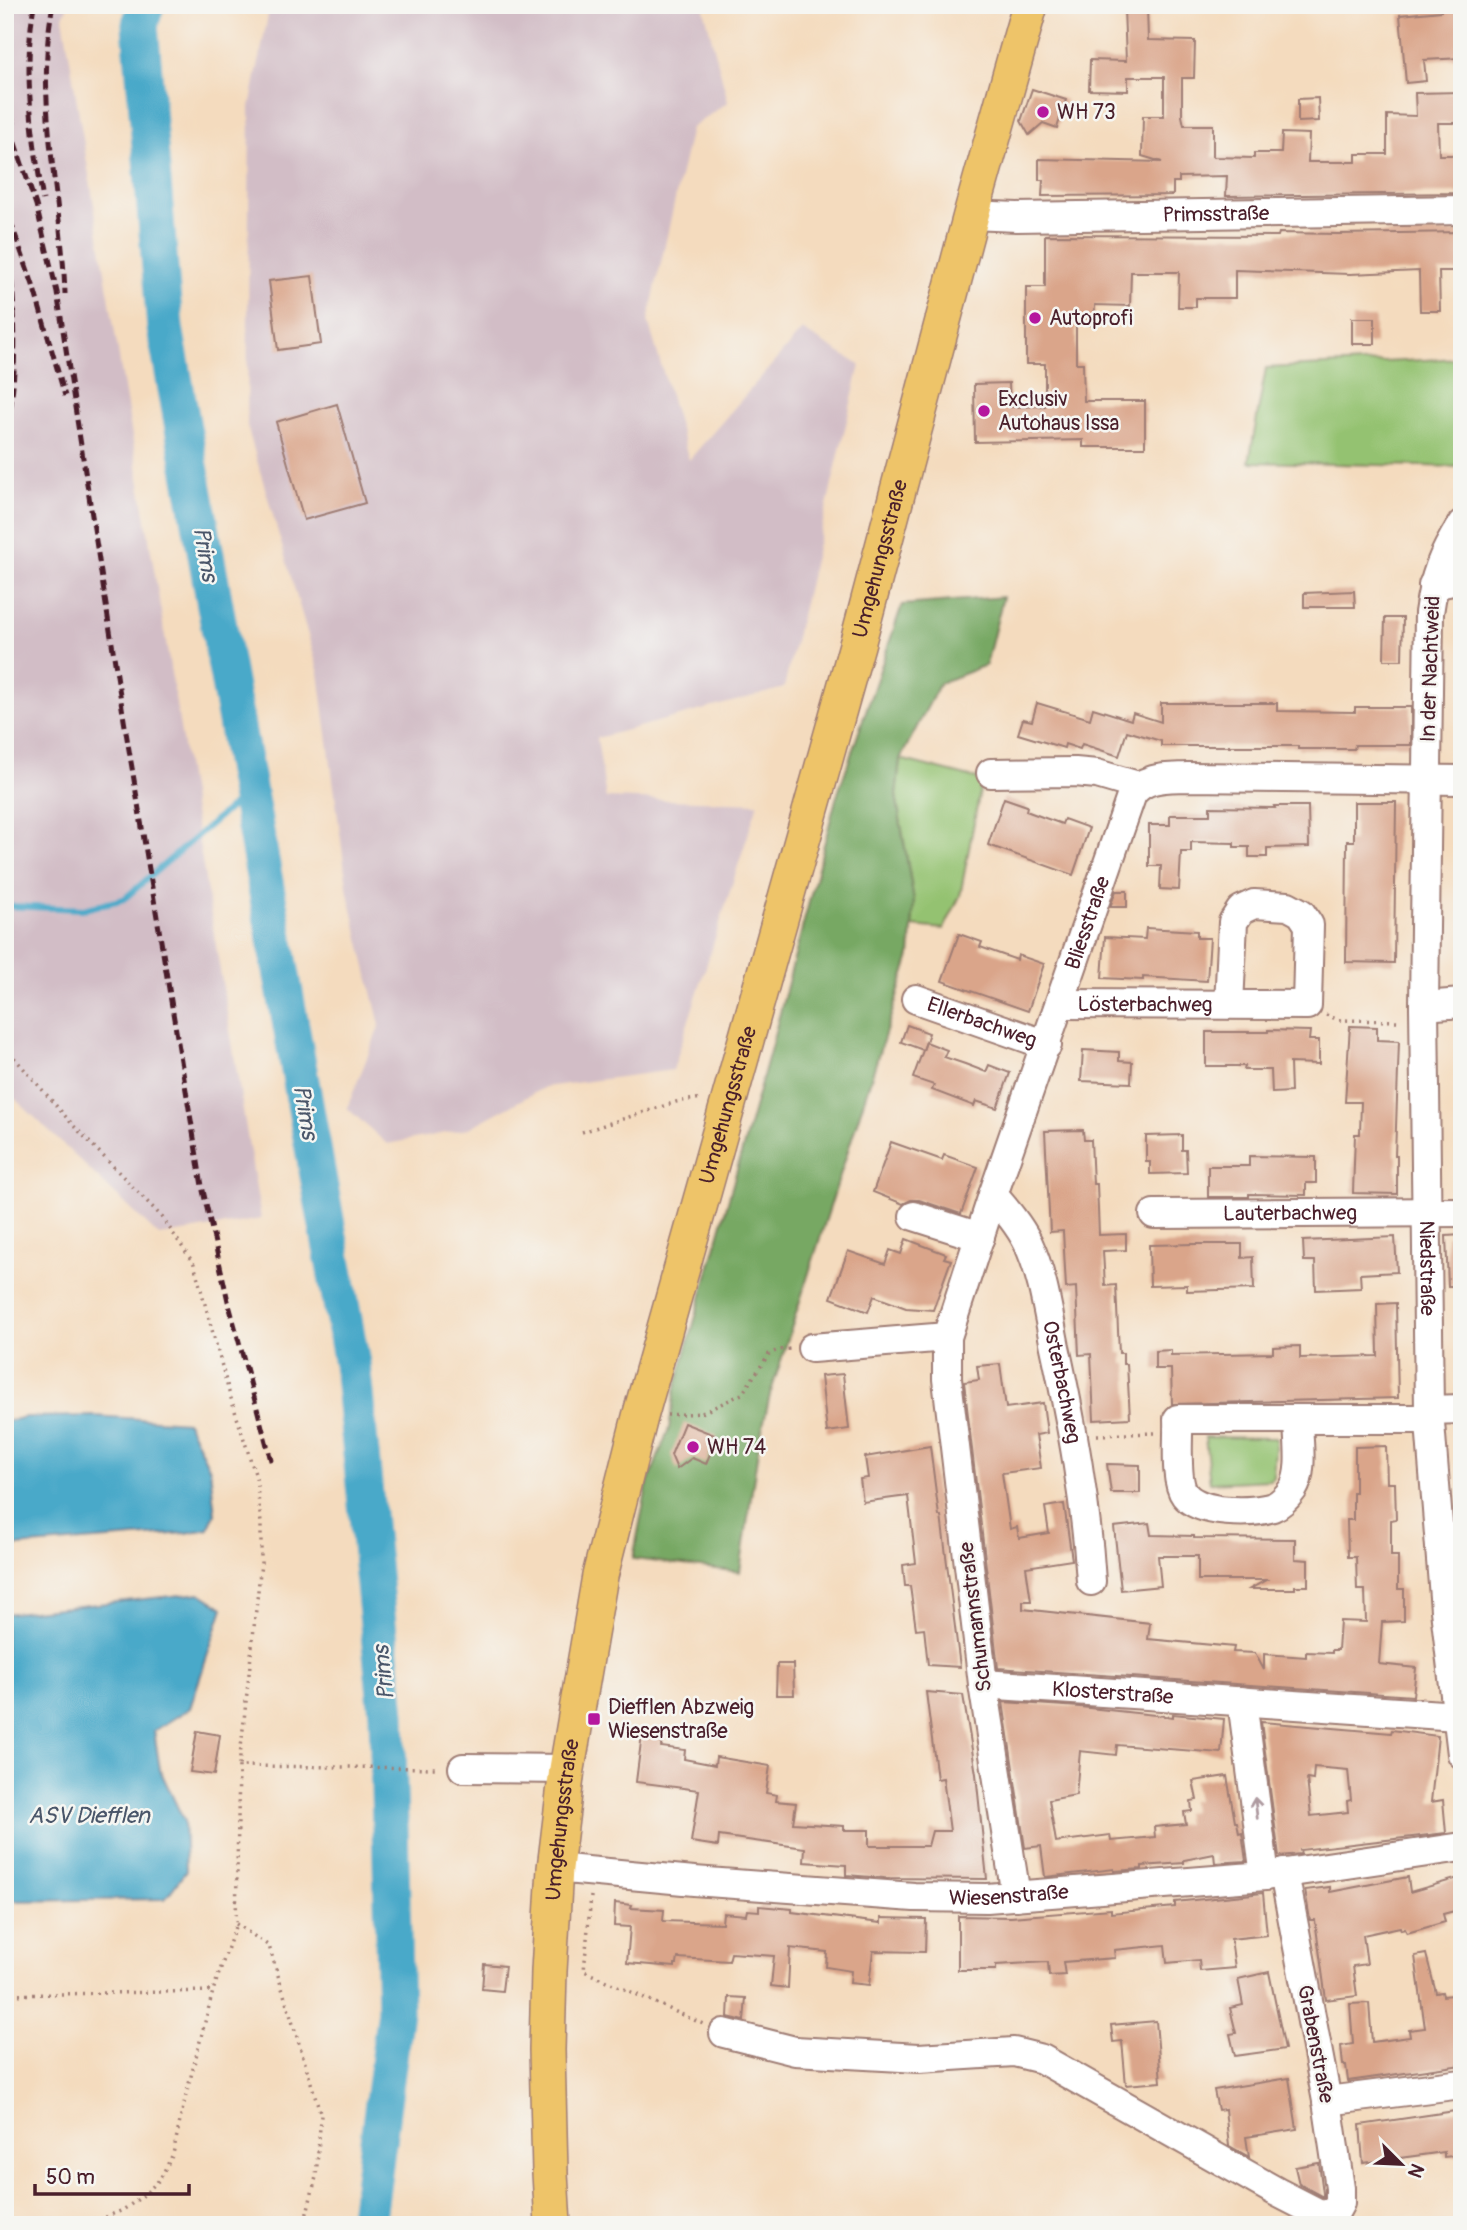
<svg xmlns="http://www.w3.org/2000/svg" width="1467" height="2230" font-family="Pangolin,sans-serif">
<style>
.industrial{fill:#d2bdc6}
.green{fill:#94c271;stroke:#6f704e;stroke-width:2}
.forest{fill:#77a863;stroke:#606447;stroke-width:2}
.water{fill:#4aa9c9;stroke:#4a647a;stroke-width:2}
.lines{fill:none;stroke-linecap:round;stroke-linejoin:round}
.stream{stroke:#4aa9c9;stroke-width:6}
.river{stroke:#4aa9c9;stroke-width:37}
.building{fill:#daa58a;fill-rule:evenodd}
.minor-casing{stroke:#9f7d74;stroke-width:32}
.major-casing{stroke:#9f7d74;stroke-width:38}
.path{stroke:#9f7d74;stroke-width:3.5;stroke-dasharray:2 5;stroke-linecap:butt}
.minor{stroke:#fff;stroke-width:28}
.major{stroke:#eec469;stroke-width:35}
.rail{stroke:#4a1f2b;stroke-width:5;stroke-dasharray:10 5;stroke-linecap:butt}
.oneway{stroke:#ae9aa0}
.poi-dot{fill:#b5179e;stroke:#f6f6f2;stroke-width:2.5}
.labels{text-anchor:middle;stroke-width:5;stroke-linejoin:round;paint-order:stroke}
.poi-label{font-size:21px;fill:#4a1f2b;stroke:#f6f6f2;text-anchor:start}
.street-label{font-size:21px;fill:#4a1f2b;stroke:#f6f6f2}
.water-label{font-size:23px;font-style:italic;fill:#4a566a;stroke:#f6f6f2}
</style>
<rect width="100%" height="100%" fill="#f6f6f2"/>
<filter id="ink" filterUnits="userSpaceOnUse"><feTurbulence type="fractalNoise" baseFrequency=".0143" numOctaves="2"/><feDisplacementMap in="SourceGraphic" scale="14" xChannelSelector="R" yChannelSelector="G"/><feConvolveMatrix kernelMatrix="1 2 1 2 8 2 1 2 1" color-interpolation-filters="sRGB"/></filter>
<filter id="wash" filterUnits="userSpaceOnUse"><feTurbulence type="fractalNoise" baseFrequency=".00686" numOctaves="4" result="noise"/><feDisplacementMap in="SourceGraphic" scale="28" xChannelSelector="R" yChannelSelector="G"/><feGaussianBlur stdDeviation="1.57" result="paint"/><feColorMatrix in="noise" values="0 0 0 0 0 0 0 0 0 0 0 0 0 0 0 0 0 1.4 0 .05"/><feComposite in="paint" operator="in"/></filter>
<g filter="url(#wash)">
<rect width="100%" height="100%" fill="#f4dbbe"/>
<!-- industrial -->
<g class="industrial">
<path d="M5,5H68L63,17L261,1219L159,1236L5,1089Z"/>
<path d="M270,5H703L728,102L691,128L648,321L689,460L802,330L860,365L784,688L597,738L606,798L758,803L673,1070L545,1087L467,1129L387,1144L347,1108L380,1025L348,893L319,673L247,426L250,107Z"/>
</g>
<!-- green -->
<g class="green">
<path d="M1462,358V467L1249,462L1266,368Z"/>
<path d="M900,759L982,780L960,896L944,929L912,926L914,901L896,795Z"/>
<path d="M1205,1437L1276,1438L1273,1477L1270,1480L1210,1483Z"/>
</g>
<!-- forest -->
<path class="forest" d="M1003,597L986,665L940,683L900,759L896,795L914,901L910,956L770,1395L759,1443L740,1572L633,1559L647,1486L669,1428L675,1391L770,1051L836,799L902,605Z"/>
<!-- water -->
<g class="water">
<path d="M94,1416L187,1422L210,1469L215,1514L208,1529L186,1533L5,1547V1422L25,1417Z"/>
<path d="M200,1593L223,1608L190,1708L154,1731L160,1770L184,1821L186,1871L165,1899L5,1901V1614Z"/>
</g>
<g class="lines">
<!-- stream -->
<path class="stream" d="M5,906L84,909L124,899L249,791"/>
<!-- river -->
<path class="river" d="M146,5L140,25L165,328L352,1364L387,1714L395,2011L367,2225"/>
</g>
<g id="blocks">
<!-- building -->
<g class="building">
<path d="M1441,5H1462V58L1424,60L1426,81L1406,83L1400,15L1441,11Z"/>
<path d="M1147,6L1148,40L1195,41L1194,78H1182V116L1184,125H1213V157L1254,158V153H1281L1282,133L1309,134L1308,162H1356V154H1387V115L1416,116L1415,93L1462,92V123H1438L1439,155H1462V193L1226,196L1227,176L1179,177V182H1173V195L1042,196L1043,180H1039V159L1162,162L1142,156L1143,116H1164V77H1128V91L1089,90L1090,60L1126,61L1124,8Z"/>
<path d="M1032,89L1066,100L1057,128L1043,123L1029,135L1021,121Z"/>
<path d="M1318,98L1319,121L1298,122V99Z"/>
<path d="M1462,232V271H1439L1440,311H1420L1419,271L1350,274L1235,270V298H1196V307H1178L1179,272H1131L1130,306L1095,305L1094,325L1076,324V363H1083L1084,401H1145V447H1083V440L975,442L974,384L1009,383L1010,407L1045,406V364H1026V287H1045V235L1278,236L1279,233L1338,234Z"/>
<path d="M312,276L321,344L278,350L269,281Z"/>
<rect x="1352" y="318" width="23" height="26"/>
<path d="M337,404L365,503L304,520L276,422Z"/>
<path d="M1354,591L1355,607H1304V593Z"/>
<path d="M1385,618H1403L1402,660H1384Z"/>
<path d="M1037,703L1090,719L1093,708L1131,720L1133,713L1161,722V703H1277V711L1355,712V707H1411V745H1355L1354,749H1298V746H1161V741L1127,731L1119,756L1082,744L1080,749L1065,744L1064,748L1018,734L1023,719L1032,721Z"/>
<path d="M1004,798L1027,806L1026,811L1045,818L1062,824L1064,819L1089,828L1073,875L988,845Z"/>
<path d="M1354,802H1396L1394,963L1346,962L1347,841H1354Z"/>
<path d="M1274,806H1308L1309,847L1267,848V857H1249V847H1234V843L1191,842V852H1181L1179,890L1160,889L1161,866H1149V825H1170V815H1210V807L1275,808Z"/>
<path d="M1116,891H1127V907H1110Z"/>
<path d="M1146,928L1197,931V938H1210L1207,981L1143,977V980L1102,978L1105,937L1145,939Z"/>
<path d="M959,934L982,942L980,947L1000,954L1017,960L1018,955L1044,964L1028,1011L942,981Z"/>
<path d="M907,1025L929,1033L923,1050L901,1042Z"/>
<path d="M1350,1026L1377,1027V1040L1399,1041L1395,1156H1397V1194L1353,1193L1355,1134H1360L1361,1102H1345Z"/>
<path d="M1268,1030L1310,1031L1309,1040H1319V1064L1290,1063L1291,1092L1272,1093L1271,1070H1244L1245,1066H1206V1032H1268Z"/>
<path d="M926,1042L947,1050L944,1057L965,1064L986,1072L989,1065L1010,1073L997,1108L976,1101L974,1106L932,1090L934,1085L913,1078Z"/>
<path d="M1083,1050L1119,1052V1061L1132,1062L1131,1083L1081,1081Z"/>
<path d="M1083,1130L1084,1140H1091L1093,1184H1097L1099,1235L1126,1234V1250L1103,1251L1105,1286L1116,1285L1119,1353H1123V1364H1127L1130,1418L1094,1420L1091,1354L1079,1355L1076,1287L1066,1288L1063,1231L1050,1232L1045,1131Z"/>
<path d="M1182,1135V1150H1186L1187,1173L1150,1174V1162H1146V1136Z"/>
<path d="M891,1142L942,1160L944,1155L978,1167L961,1214L919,1200H911L903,1204L873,1192Z"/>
<path d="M1249,1156L1316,1157V1183H1306V1195L1249,1194V1197H1208V1166H1249Z"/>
<path d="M1462,1235V1286H1448L1446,1236Z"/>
<path d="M1395,1237L1397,1272L1360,1274L1361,1288L1316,1290L1315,1261H1304L1303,1241Z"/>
<path d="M906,1239L946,1254L944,1258L951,1260L933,1310L906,1308L874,1296L868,1312L831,1298L848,1251L885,1264L890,1250L901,1254Z"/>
<path d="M1196,1244H1242V1258L1253,1257L1254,1289L1187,1291V1285L1150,1286L1149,1245Z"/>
<path d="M1396,1303L1398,1398L1172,1404L1171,1369H1155V1351L1171,1350V1355L1273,1353V1347L1300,1346V1358L1378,1356L1377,1304Z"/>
<path d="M1000,1364L1006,1408L1043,1403L1047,1433L1036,1435L1041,1468L1002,1473L1010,1529L1017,1527L1019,1538L1049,1533L1045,1507L1064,1504L1072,1560L1026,1567L1031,1601H1023V1609L1150,1623L1148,1639L1234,1647L1233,1652L1255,1653L1264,1670V1654L1306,1657V1652L1332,1653V1650H1338L1340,1621L1366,1622L1365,1590H1357L1356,1557H1348L1347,1520H1353V1492H1355V1447L1386,1446L1387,1483H1395L1396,1519L1391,1520V1556H1398V1589H1404V1621L1382,1622L1379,1664L1416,1668L1413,1696L998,1668L964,1382L979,1380L977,1366Z"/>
<path d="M843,1374L849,1429L827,1432L821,1376Z"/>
<path d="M684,1423L717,1436L706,1464L692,1458L677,1469L671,1455Z"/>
<path d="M930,1446L939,1516H941L960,1667L928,1665L924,1628L916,1629L910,1586H905L903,1565L916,1563L908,1496L863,1502L860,1479L868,1478L865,1457Z"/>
<path d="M1107,1464L1140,1465V1493H1111Z"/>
<path d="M1149,1523L1151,1535L1194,1536V1538L1295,1539V1559L1308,1560V1586H1295V1589H1250L1266,1580H1198V1556H1158L1161,1586L1121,1590L1114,1527Z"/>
<path d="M777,1664H793L794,1695H776Z"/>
<path d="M926,1692L963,1695L976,1774L987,1879L884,1878L846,1875V1865L804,1862L805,1848L719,1836L718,1846L691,1842L699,1790L636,1782L642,1734L662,1736L661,1747L685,1750L684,1759L715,1765L716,1757L770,1766L766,1793L777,1795L776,1801L796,1803L793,1823L844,1826V1830H869V1846H928L932,1831H950L943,1778L937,1779Z"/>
<path d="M1003,1702L1080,1707L1173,1717V1714L1224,1719L1221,1753L1117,1745L1116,1755L1080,1751L1076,1795L1049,1800L1056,1842L1110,1835L1111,1841L1155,1837L1154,1827L1186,1824L1184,1812L1192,1811L1191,1801L1197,1800L1193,1781L1227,1776L1235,1822H1237L1239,1833L1242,1832L1246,1861L1215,1863L1214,1854L1184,1860V1863L1142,1866V1869L1114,1871V1869L1045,1877L1041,1846L1025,1848Z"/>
<path d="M1261,1722L1391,1733L1392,1730L1438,1736L1431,1802L1443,1800L1446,1833L1300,1850L1301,1854L1279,1856ZM1314,1767L1348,1770L1351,1800L1347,1801L1348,1812L1311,1816L1307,1779L1313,1780Z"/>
<path d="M197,1731L220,1735L214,1775L190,1772Z"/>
<path d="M1408,1877L1410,1892L1462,1877V1909L1443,1914L1445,1922L1407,1933L1405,1929L1401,1930L1400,1927L1363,1935L1367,1964L1353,1966L1357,1996L1326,2000L1315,1920H1310L1305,1890L1330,1887V1892Z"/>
<path d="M1263,1893L1267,1935L1231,1939L1235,1968L1200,1971L1199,1960L1167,1963L1165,1945L1114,1950L1115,1958L1063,1962L1065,1975L1049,1976L1048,1962L996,1965V1970H958V1916L1011,1917L1111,1909V1913L1175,1907V1902Z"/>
<path d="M615,1903L632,1905L631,1908L664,1910L663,1921L722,1923L723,1913L746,1915L747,1910L759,1911V1906L792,1909V1912L881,1923V1918L926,1919L925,1952L873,1951L869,1985L850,1983L851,1971L826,1967L827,1952L790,1948L788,1988L771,1986L774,1956L731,1953L729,1961L678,1958L677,1964H675V1967L627,1963L630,1927L614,1926Z"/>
<path d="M1426,1954L1436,1993L1442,1992L1443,1996L1453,1995L1458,2027L1462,2026V2065L1348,2081L1346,2065H1343L1341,2046L1353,2044L1350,2004L1369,2003L1372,2042L1410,2037L1409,2030L1425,2028L1415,1956Z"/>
<path d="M484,1964L505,1966L502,1991L482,1989Z"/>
<path d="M1269,1972L1285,2049L1235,2056L1230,2034L1236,2033L1230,2008L1243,2005L1238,1979Z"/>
<path d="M729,1997L746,1998L744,2021L728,2017Z"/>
<path d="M1156,2021L1161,2082L1126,2085L1122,2041L1113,2042L1111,2025Z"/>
<path d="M1289,2078L1297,2129L1246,2137L1249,2157L1229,2146L1225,2109L1218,2110L1214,2090Z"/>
<path d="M1462,2110V2155L1444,2157V2152L1363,2163L1360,2125Z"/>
<path d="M1319,2163L1323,2193V2197L1299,2184L1295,2167Z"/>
</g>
</g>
</g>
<g filter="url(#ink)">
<use href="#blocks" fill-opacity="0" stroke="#9f7d74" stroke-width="2"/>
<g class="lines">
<!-- minor casing -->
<g class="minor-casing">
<g id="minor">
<path id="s1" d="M971,215L1017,217L1462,210"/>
<path id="s2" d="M1462,524C1442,556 1434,576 1429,613L1424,1006L1429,1410L1445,1610L1462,1754"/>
<path d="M1433,585L1462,579"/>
<path d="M991,773L1075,772L1097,774L1138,786"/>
<path id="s3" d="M916,999L1047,1045"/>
<path id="s4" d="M1061,1004L1307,1005L1309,925L1301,913L1288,906L1254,904L1241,910L1233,922L1229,1005"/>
<path d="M1424,1006L1462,1003"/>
<path id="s5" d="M993,1195C1006,1210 1019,1225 1028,1243C1043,1275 1048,1313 1055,1347C1072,1425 1086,1501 1091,1581"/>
<path id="s6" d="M1154,1214L1462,1212"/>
<path d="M914,1216L980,1237"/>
<path d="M812,1348L947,1337"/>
<path d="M1429,1410L1462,1409"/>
<path d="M1298,1419C1298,1440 1304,1471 1293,1489C1288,1496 1281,1504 1273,1507C1252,1514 1200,1514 1185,1495C1174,1481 1179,1437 1178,1419H1430"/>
<path id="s7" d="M983,1684L1457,1716"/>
<path d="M1242,1701L1265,1876"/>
<path d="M463,1768L567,1769"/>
<path id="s8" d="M555,1868L694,1881L914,1897L987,1898L1265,1876L1462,1847"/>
<path id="s9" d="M1016,1896L983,1684L947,1379V1337L993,1195L1132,794C1145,776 1167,778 1187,777L1462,780"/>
<path d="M724,2033L795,2051L919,2058L1014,2052L1042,2059L1277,2192L1318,2213L1334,2214L1340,2203V2188L1327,2101L1284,1873"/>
<path d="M1327,2101L1462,2084"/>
</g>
</g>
<!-- major casing -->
<g class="major-casing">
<g id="major">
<path id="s10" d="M553,2225L550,2173L547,2050L549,1971L555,1868L567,1769L600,1576L640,1417L857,645L971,215L1030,5"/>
</g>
</g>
<!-- path -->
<g class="path">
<path d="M1326,1015L1339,1020L1401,1021"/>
<path d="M5,1047L73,1125L162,1217L194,1264L229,1392L256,1477L261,1523V1563L239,1766"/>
<path d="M582,1132L676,1102L702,1098"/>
<path d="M667,1415L702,1413L742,1394L769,1354L778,1350L790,1349"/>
<path d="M1097,1435L1155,1433"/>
<path d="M591,1896L584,1971L703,2024"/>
<path d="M236,1924L269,1946L321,2115L316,2177L304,2225"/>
<path d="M5,1995L213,1991"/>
<path d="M86,2225L123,2210L144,2195L160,2179L173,2154L183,2107L213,1991L236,1924L239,1766L439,1768"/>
</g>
<!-- minor -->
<use href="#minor" class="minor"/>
<!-- major -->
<use href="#major" class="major"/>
<!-- rail -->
<g class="rail">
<path d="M34,5C23,71 32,135 43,200"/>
<path d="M53,5C34,99 62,199 65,294"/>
<path d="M5,90L14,124"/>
<path d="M5,114L36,205L57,292L124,720L202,1186L228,1301L272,1464"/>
<path d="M5,206L33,285L65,396"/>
<path d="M5,235C17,302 19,374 5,441"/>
</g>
</g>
<!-- one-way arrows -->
<defs><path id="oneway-shaft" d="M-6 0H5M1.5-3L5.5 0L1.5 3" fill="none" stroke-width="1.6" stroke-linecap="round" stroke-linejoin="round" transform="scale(1.75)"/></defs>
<use class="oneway" href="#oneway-shaft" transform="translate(1256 1808) rotate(-97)"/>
</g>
<!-- markers -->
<g class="poi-dot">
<circle cx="1043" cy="112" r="7"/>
<circle cx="1035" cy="318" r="7"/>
<circle cx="984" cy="411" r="7"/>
<circle cx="693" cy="1447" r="7"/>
<rect x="587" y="1712" width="14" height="14" rx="3.5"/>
</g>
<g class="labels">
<!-- poi labels -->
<g class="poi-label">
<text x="1057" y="119">WH 73</text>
<text x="1049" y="325">Autoprofi</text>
<text x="998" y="406">Exclusiv<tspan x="998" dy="24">Autohaus Issa</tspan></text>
<text x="707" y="1454">WH 74</text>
<text x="608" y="1714">Diefflen Abzweig<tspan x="608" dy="24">Wiesenstraße</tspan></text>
</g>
<!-- street labels -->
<g class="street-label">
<text dy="7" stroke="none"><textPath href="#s1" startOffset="245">Primsstraße</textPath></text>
<text dy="7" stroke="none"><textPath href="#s10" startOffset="1708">Umgehungsstraße</textPath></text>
<text transform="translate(1430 669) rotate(-88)" y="7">In der Nachtweid</text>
<text dy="7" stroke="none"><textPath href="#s9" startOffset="1001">Bliesstraße</textPath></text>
<text dy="7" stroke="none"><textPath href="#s4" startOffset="84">Lösterbachweg</textPath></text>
<text dy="7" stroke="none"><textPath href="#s3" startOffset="70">Ellerbachweg</textPath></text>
<text dy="7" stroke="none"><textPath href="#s10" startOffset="1141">Umgehungsstraße</textPath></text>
<text dy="7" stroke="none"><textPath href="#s6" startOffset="136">Lauterbachweg</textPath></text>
<text dy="7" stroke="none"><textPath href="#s2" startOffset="751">Niedstraße</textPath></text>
<text dy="7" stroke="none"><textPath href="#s5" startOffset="203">Osterbachweg</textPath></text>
<text transform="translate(975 1617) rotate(-97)" y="7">Schumannstraße</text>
<text dy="7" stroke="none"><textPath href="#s7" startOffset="130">Klosterstraße</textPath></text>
<text dy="7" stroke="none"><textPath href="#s10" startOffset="406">Umgehungsstraße</textPath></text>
<text dy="7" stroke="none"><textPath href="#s8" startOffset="455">Wiesenstraße</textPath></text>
<text transform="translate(1316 2044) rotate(79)" y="7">Grabenstraße</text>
</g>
<!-- water labels -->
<g class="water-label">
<text transform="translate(206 554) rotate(80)" y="8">Prims</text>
<text transform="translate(306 1112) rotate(80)" y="8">Prims</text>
<text transform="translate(383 1673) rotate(-96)" y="8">Prims</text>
<text x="89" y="1823">ASV Diefflen</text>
</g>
</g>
<!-- margin -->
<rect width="1467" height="2230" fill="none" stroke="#f6f6f2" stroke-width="28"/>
<!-- north arrow -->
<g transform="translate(1401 2164) rotate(114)" stroke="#f6f6f2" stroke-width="5" paint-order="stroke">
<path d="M0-5L12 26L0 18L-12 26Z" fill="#4a1f2b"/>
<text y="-10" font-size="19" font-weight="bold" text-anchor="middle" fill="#4a1f2b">N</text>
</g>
<!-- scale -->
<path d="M35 2184v10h154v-10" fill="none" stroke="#4a1f2b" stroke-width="3.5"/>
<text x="46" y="2184" font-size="21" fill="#4a1f2b" stroke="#f6f6f2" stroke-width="5" paint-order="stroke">50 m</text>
</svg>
